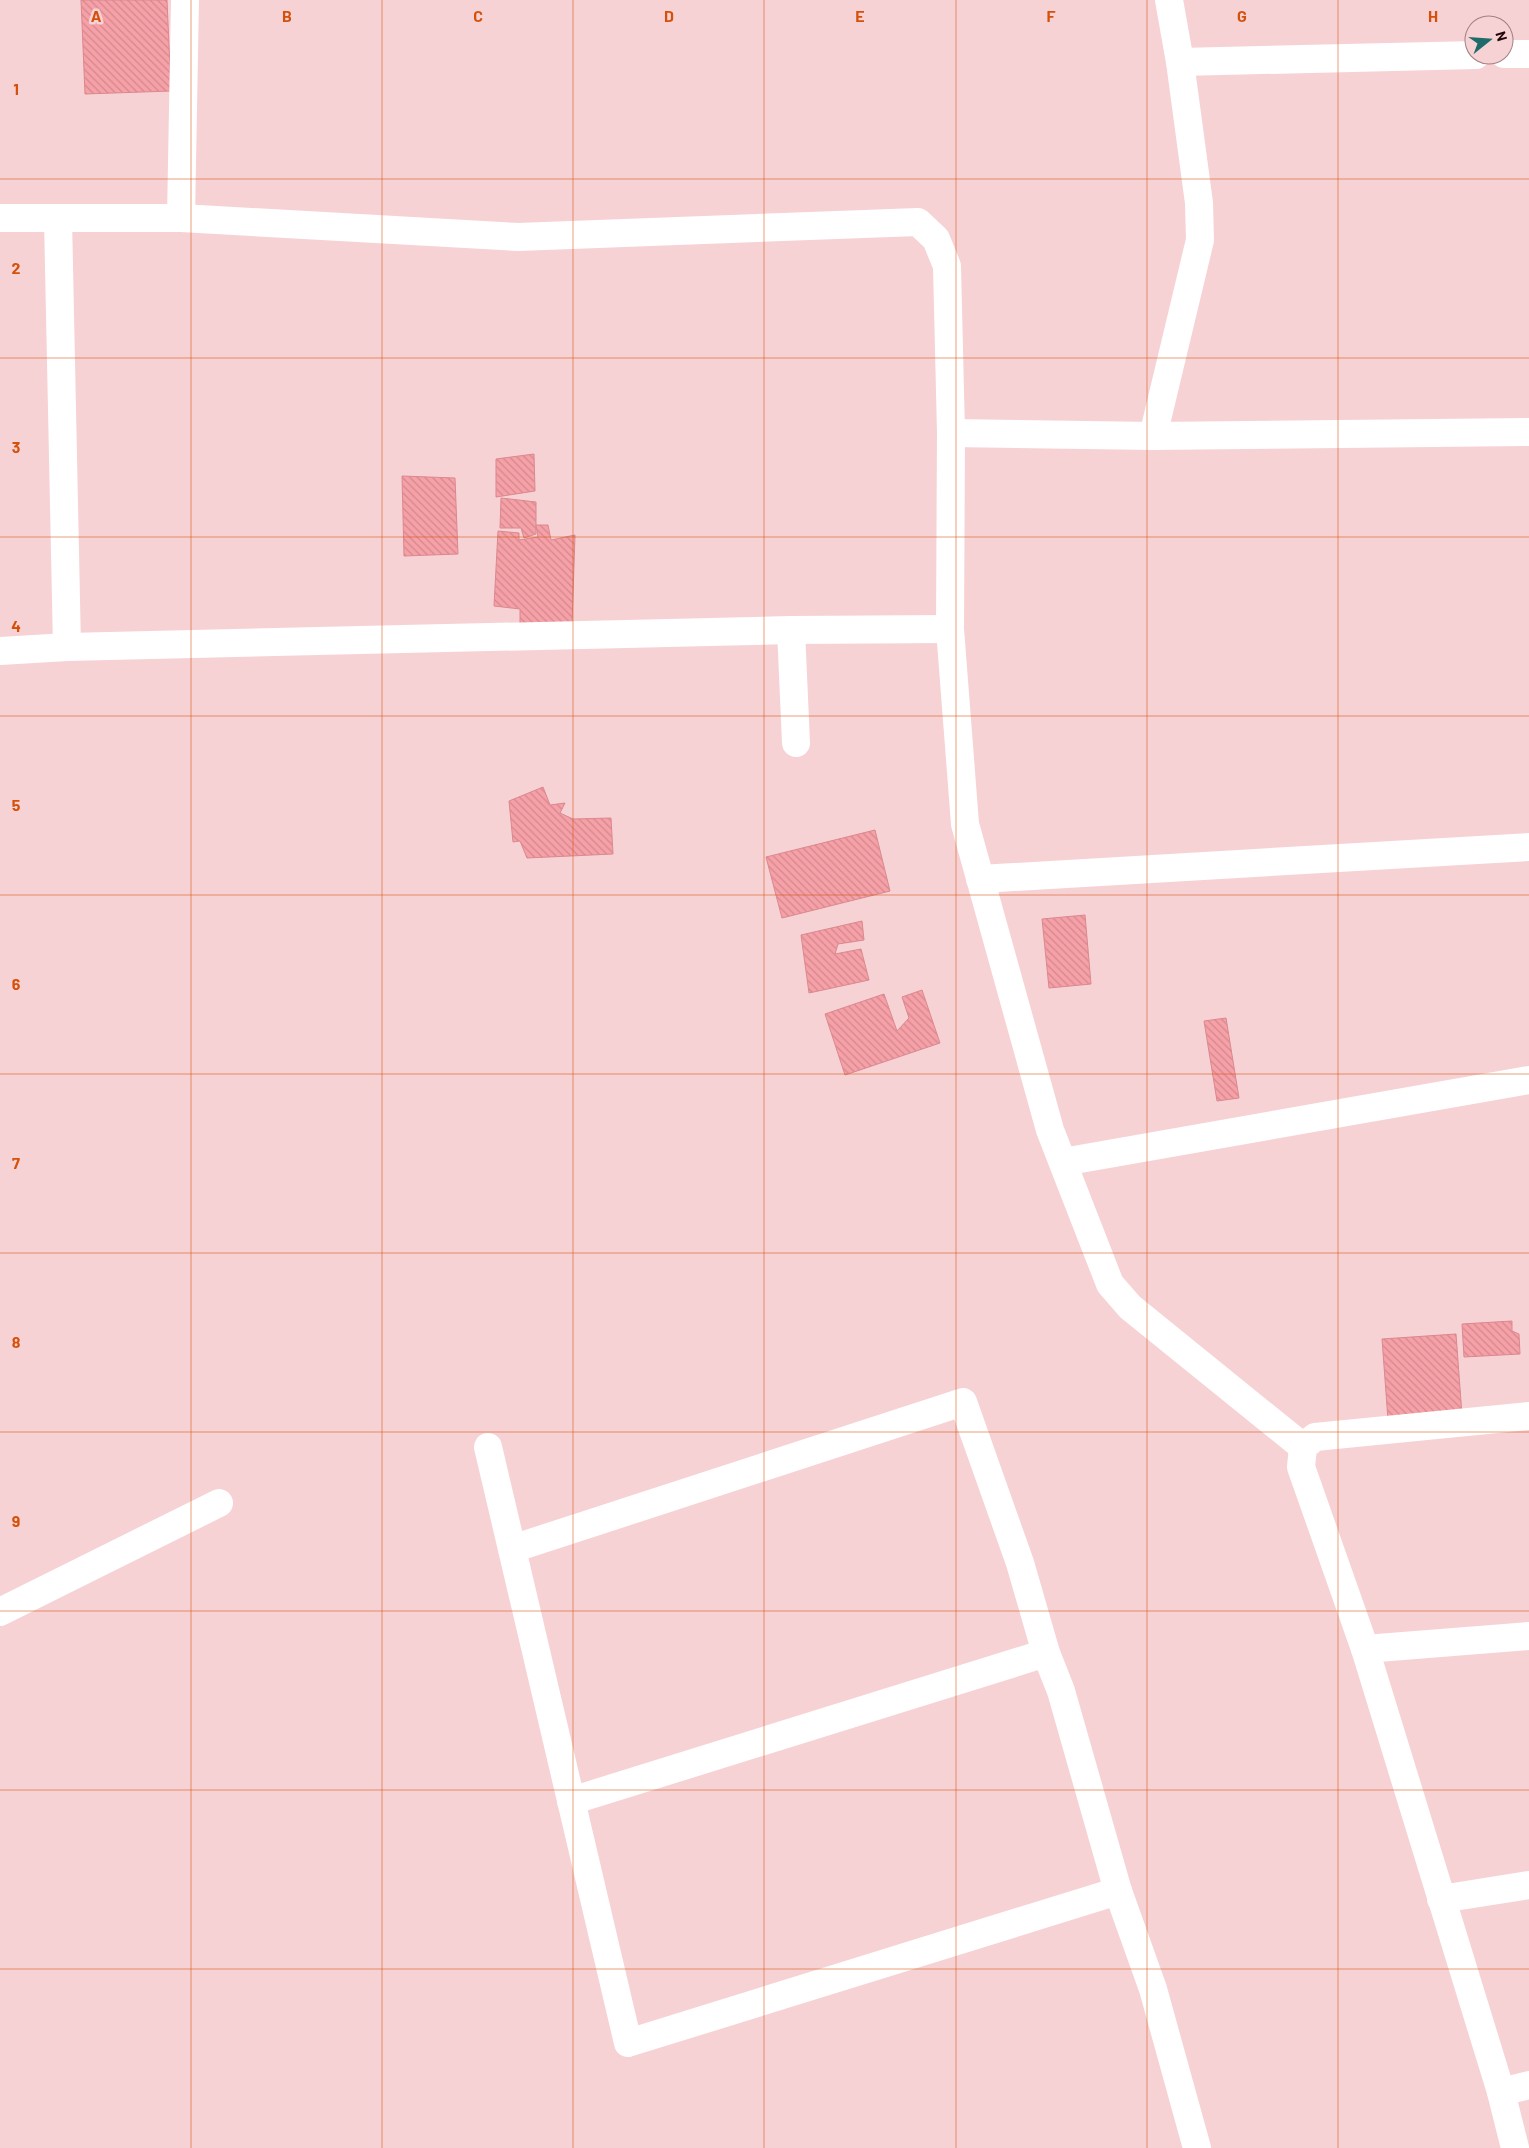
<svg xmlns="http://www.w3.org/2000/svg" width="1529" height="2148" font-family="Barlow,sans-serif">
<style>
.building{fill:url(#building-back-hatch);stroke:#db888e}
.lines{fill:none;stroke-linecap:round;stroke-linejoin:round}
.street{stroke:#fff;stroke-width:28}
.grid{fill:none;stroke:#d4510c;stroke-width:1;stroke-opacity:0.55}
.grid-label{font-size:16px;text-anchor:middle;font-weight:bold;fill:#d4510c;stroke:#f7d2d4;stroke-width:5;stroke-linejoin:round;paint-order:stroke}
</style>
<defs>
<pattern id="building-back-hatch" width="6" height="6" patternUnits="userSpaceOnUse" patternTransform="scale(1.25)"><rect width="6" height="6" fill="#f6a0a7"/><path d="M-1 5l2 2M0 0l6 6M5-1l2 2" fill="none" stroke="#d3888e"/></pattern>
</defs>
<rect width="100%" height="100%" fill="#f7d2d4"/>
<!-- building -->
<g class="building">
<path d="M81,0H167L171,91L85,94Z"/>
<path d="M534,454L535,491L496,497V459Z"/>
<path d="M402,476L455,478L458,554L404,556Z"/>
<path d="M501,498L536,502V534L524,538L521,528H500Z"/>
<path d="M536,525H548L551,540L575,535L572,625L520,623V609L494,606L498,531L519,533V540L538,537Z"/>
<path d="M543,787L550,805L565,803L560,813L573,819L611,818L613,854L527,858L520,841L513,842L509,801Z"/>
<path d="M875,830L890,891L782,918L766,857Z"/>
<path d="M1085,915L1091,984L1049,988L1042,919Z"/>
<path d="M862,921L864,940L838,944L835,954L861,949L869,980L809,993L801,935Z"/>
<path d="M922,990L940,1043L845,1075L825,1014L884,994L897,1031L909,1018L902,997Z"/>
<path d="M1226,1018L1239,1098L1217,1101L1204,1021Z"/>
<path d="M1512,1321V1331L1519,1334L1520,1354L1464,1357L1462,1324Z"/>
<path d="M1456,1334L1462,1415L1388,1420L1382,1339Z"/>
</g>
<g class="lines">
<!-- street -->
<g class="street">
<path d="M1504,54H1529"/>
<path d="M1180,62L1476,55"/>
<path d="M0,218H181L518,237L918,222L936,239L947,266L951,433L950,629L965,824L1050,1130L1110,1284L1130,1307L1303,1447"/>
<path d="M181,218L185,0"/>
<path d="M58,219L67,647"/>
<path d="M951,433L1153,436L1529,432"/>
<path d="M1153,436L1200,240L1199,203L1180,62L1169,0"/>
<path d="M791,630L796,743"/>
<path d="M0,651L67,647L791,630L950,629"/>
<path d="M980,879L1529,847"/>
<path d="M1063,1162L1529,1080"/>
<path d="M488,1447L628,2043L1118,1891"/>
<path d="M512,1549L963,1402L1020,1563L1046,1653L1061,1691L1118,1891L1153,1989L1197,2148"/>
<path d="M0,1612L219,1503"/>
<path d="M1365,1649L1529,1636"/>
<path d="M571,1801L1046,1653"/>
<path d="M1441,1899L1529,1885"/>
<path d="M1501,2092L1529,2085"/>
<path d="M1515,2148L1501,2092L1365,1649L1301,1467L1303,1447L1315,1437L1529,1416"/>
</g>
</g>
<!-- grid -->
<path class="grid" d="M191,0V2148M382,0V2148M573,0V2148M764,0V2148M956,0V2148M1147,0V2148M1338,0V2148M0,179H1529M0,358H1529M0,537H1529M0,716H1529M0,895H1529M0,1074H1529M0,1253H1529M0,1432H1529M0,1611H1529M0,1790H1529M0,1969H1529"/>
<g class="grid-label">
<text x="96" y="22">A</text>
<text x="287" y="22">B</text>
<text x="478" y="22">C</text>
<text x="669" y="22">D</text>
<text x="860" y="22">E</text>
<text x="1051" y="22">F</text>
<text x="1242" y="22">G</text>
<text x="1433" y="22">H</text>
<text x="16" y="95">1</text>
<text x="16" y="274">2</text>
<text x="16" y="453">3</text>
<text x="16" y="632">4</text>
<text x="16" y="811">5</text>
<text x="16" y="990">6</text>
<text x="16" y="1169">7</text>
<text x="16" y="1348">8</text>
<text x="16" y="1527">9</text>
</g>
<!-- north arrow -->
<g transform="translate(1489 40) rotate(73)"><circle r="24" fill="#f7d2d4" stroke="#a28083"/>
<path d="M0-4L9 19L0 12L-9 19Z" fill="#1e6b6a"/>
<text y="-8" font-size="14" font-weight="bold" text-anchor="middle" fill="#23060a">N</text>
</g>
</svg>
